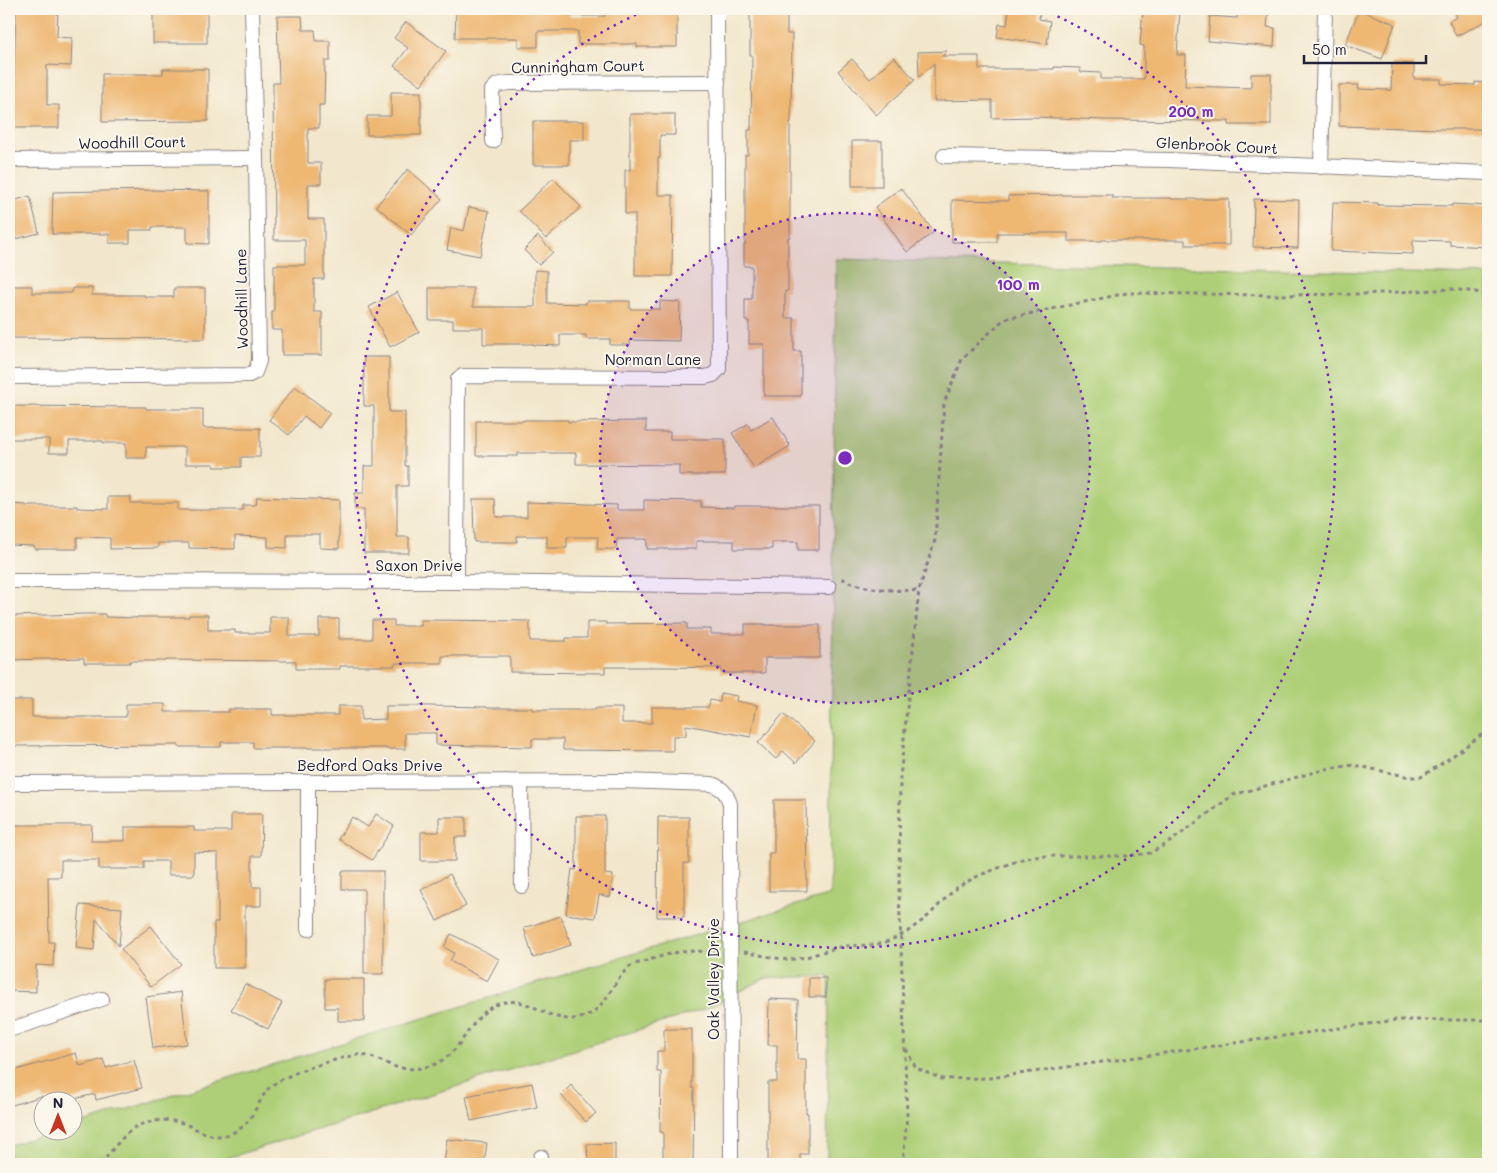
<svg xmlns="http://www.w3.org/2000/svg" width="1497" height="1173" font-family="Mali,sans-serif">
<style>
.green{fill:#aecf77;stroke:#687859}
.building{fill:#eeb873}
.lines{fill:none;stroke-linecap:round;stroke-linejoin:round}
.minor-casing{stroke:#8a8484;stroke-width:16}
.path{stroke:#8a8484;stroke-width:3;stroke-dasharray:4 4;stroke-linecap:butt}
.minor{stroke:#fff;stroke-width:14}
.ring{fill:none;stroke:#7b2cbf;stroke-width:2.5;stroke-dasharray:2.5 5}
.labels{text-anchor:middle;stroke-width:4;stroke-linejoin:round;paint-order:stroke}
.street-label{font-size:15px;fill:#22223b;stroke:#fbf7ec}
.centre{fill:#7b2cbf;stroke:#fbf7ec;stroke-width:2.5}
.ring-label{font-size:15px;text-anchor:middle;font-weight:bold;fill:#7b2cbf;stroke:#fbf7ec;stroke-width:4;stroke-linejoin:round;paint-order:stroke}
</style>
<rect width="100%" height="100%" fill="#fbf7ec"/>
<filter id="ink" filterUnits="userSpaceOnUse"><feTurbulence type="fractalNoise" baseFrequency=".02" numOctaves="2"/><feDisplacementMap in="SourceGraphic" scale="10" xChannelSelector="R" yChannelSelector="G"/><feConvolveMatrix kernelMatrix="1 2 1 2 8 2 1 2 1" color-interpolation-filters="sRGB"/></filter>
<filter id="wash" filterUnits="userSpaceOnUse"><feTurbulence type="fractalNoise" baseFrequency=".0096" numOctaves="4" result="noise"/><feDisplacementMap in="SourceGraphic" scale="20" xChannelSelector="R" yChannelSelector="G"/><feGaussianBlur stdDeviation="1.12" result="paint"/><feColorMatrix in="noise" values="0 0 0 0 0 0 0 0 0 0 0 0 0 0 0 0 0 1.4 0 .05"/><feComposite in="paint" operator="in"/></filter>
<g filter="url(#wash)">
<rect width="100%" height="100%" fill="#f2e7cc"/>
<!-- green -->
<path class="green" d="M836,259L1488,275V1164H827L829,976L766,978L705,1009L208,1164H9V1145L57,1131L72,1130L73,1126L612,960L830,895Z"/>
<g id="blocks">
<!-- building -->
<g class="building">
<path d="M16,9H58L57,37L72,38L71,66L47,65V105H59V128H14V64Z"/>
<rect x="153" y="9" width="54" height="34"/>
<path d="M456,9H569V16H605V9H677V47H637V44H578V31H538V47H518V38H455Z"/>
<path d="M1009,9H1040L1039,19L1050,21L1047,44L997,37L999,24L1007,25Z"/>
<path d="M1143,9H1180L1177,55H1186L1185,86L1251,88V74H1271V125H1229V121L1104,120L1034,117L992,118V100L934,101V63L919,77L918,52L947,51L942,56H979V69H1054V67L1080,68V72L1101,73V79H1144V46L1140,45Z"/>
<path d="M1238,9H1269L1267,27L1275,28L1274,47L1208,41L1210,16L1237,18Z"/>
<path d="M1453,9H1488V20L1456,36L1449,21L1457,17Z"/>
<path d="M1359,10L1395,24L1382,59L1345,45Z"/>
<path d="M750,11H787V34H792L791,122H790V237H788V291H785V318H794V351H801V396H764V344H749V321H745V299H752V266H744V245H745V155H748V130H751L752,55H750Z"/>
<path d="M277,16H302L303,30H315L316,41H330V61H325L324,105H319V128H308V163H321V184H308V219H324V279H314V312H322V355H282V330H272V312H274V265H305V240H274L273,83H279Z"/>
<path d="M406,22L446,51L421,85L394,66L408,48L394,38Z"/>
<path d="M894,57L915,80L876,115L838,71L852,59L870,79Z"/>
<path d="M1392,63L1414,64V79H1441V84L1475,85V82L1488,83V129H1440L1339,126V85H1359L1358,89L1391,90Z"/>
<path d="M163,69H208V121L102,122V74H163Z"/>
<path d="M391,92H421V135H367V116H391Z"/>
<path d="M630,114H675V135H660V158H658V195H673L672,276H635V214H625V170H630Z"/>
<path d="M533,121H584V140H569V165H533Z"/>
<rect x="852" y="141" width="30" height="45"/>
<path d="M408,169L442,199L411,235L376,206Z"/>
<path d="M553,178L581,207L546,239L519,211Z"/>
<path d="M901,188L934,232L907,252L875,207Z"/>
<path d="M152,190L209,191V244L187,243V227H152V230H130V243H109V234H52L53,192Z"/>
<path d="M1068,195H1112V198H1171V199H1229V245H1185V240H1102V241H1068V233H997V242H952V200L1008,201V196Z"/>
<path d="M30,196L39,233L9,241V202Z"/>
<path d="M1254,199L1299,200L1298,248L1253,247Z"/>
<path d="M1333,202L1378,203V205L1452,206V204L1488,206V247L1450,245V241L1413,240V254L1331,251Z"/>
<path d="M469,207L489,211L480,256L447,250L451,228L464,231Z"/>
<path d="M538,236L553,252L539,265L524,250Z"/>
<path d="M535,270L547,271V303L586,304V301H630V309H660V301L680,302L679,341L630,340V345H610V339H586V335H560V346L534,345V344H483V328H453V320H429V288H473V307H535Z"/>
<path d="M13,286H32V293H72V288H92V295H145V297H174V288H205V339L9,338V306L13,307Z"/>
<path d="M397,292L419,332L390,347L369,307Z"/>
<path d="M364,357H389V412H405V466H408V486H397V537H409V553H364V509H355V493H364V466H374V406H364Z"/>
<path d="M295,386L330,413L319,428L304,416L289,435L269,420Z"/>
<path d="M9,406L146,407V409H203V428H260V457H241V467H214V464H185V447H146V458H126V443H103V441H69V453H49V439H9Z"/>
<path d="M773,417L790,446L754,468L732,433L748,424L751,430Z"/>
<path d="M524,420H568V422L646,421V432H670V439H725V475H679V465L576,464V453H518V456H476V421H524Z"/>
<path d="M108,497H131L130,503H178V510H243V505H256L257,497L339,500V549L320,548V534H287V548L268,547V537L235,536V549L189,548V543H158V548L110,549V538L77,537V549H34V546L9,545V504L26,505V506H77V508L108,509Z"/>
<path d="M473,499H495L496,517H527V502L617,505V510H644V500L701,501V507L734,508V506H819V550H798V542H772V549H734V541H696V549H647V539H617L616,549H597L598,537H567V548H547V536H517V542H474Z"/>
<path d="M85,614H105V617L137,618V617H189V615H208V630H235V633H270V617H289V636H319V619H339V639H372V620H394V626H421V620L530,621V641H566V638H587V622H606V624L687,623V629H711V634H745V624H765V625H820V658H765V673H721V668L668,667H605V673L510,672V656H442V663H395V666H340V669H296V661L166,660V661H130V663H84V658L9,660V616Z"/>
<path d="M721,693L737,696L736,701L757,705L751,737L686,725V736H673V751L563,750V739H532V747L436,745V733H405V749H386V748H253V742H221V747H179V745L9,746V700H32V717H126V704H165V712H229V709H272V715H338V706H361V720L386,719V706H430L487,707V708H532V710H595V708H622V723H652V707H709L710,700L720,702Z"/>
<path d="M783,714L815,741L796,763L783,751L776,759L758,743Z"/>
<path d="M774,800H806L807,891H769V853H774Z"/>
<path d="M231,814H262L261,856H252V887H261V906H245V968H214V922H218V853L194,852V875H168V861H144V869H99V860H61V877H48L49,942H54L53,966L36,965V992L9,991V941H11V913H9V825H92L91,841H125V827H194V831H231Z"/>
<path d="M376,814L394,826L372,860L338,839L352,817L368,827Z"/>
<path d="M576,816H605V874L613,875L610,897L599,895L595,918L566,914L572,869L576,870Z"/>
<path d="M439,817H466V837H455V861H421V832H439Z"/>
<path d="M658,817H689V863H684V917H657Z"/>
<path d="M342,871H383V974H364V889H342Z"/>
<path d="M450,874L466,906L437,921L421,890Z"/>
<path d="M80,905L122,908L119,946L96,919L94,950L76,948Z"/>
<path d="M561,916L571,945L533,958L524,928Z"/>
<path d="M151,926L181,964L151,987L121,949Z"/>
<path d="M451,934L499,959L487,981L450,961L454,953L444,947Z"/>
<rect x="809" y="978" width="17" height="19"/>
<path d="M325,979H364V1021H338V1008H325Z"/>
<path d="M245,984L282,1003L268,1029L231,1010Z"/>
<path d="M181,992L187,1044L153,1048L146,997Z"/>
<path d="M769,999L798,1000L797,1059H806V1113H808V1154H800V1164H768V1082H777V1045H768Z"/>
<path d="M664,1029H692V1088H694L693,1164H663V1132H660L661,1072H657V1051H664Z"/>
<path d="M76,1053L80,1066L103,1059L106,1068L134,1060L142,1088L96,1100L95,1094L70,1100H43L42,1096L9,1106V1072Z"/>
<path d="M532,1083L537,1107L471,1121L466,1096Z"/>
<path d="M571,1085L596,1113L586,1122L561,1095Z"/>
<path d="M447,1139L487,1143L484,1164H444Z"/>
<path d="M615,1143V1164H588L587,1144Z"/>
</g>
</g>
</g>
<g filter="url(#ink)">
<use href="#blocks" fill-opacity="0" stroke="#8a8484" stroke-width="1"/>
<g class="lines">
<!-- minor casing -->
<g class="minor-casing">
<g id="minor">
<path d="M493,141L492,90L497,85L508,83L718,82"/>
<path d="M944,156L1169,160L1488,173"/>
<path d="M9,160L256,158"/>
<path d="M1321,167L1325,9"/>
<path d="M9,377L249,375L255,372L259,361L256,158L252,9"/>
<path d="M9,581L457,582L829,587"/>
<path d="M457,582L458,379L462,376L705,377L713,375L719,369L717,9"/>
<path d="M308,782V929"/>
<path d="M521,782L522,886"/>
<path d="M9,783L623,781L712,784C722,788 727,793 730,804L731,1164"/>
<path d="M9,1030L102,999"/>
<path d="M541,1157V1164"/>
</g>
</g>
<!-- path -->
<g class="path">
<path d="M842,578C856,589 901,592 919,590"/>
<path d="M744,952L787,960L806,957L843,946L875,945L889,941L907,932L926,918L957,887L980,875L1025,858L1046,856H1126L1150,853L1167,844L1233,795L1326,769L1354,765L1410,777H1421L1447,760L1488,730"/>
<path d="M906,1049L916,1068L942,1079L990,1078L1396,1020H1488"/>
<path d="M101,1164C112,1151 122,1135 137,1126C148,1121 162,1119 174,1121C199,1125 209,1146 238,1130C252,1122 258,1101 269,1088C283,1074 337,1058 357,1055C371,1054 383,1063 396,1067C408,1070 422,1069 433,1065C463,1054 469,1015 498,1004C531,992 549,1028 584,1017C606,1009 613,981 629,967C633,964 639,963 643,962C655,958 667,954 680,952C692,950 705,952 717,952"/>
<path d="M903,1164L907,1115L899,890L900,778L919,590L935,540L944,403L962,359L1004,319L1127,293L1272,295L1363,294L1451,289L1476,292L1488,296"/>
</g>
<!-- minor -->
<use href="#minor" class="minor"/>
</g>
</g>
<!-- distance rings -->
<circle cx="845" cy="458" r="245" fill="#7b2cbf" fill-opacity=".12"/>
<g class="ring">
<circle cx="845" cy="458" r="245"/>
<path d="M1044 10A490 490 0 1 1 646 10"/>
</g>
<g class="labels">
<!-- street labels -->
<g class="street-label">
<text transform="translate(578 67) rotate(-1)" y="5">Cunningham Court</text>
<text transform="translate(132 143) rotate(-1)" y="5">Woodhill Court</text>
<text transform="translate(1217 146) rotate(3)" y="5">Glenbrook Court</text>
<text transform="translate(242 299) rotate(-91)" y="5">Woodhill Lane</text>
<text x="653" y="365">Norman Lane</text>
<text x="419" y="571">Saxon Drive</text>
<text x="370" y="771">Bedford Oaks Drive</text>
<text transform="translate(714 979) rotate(-90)" y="5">Oak Valley Drive</text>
</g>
</g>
<circle cx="845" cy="458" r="8" class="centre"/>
<g class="ring-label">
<text x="1191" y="117">200 m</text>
<text x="1018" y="290">100 m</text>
</g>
<!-- margin -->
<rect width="1497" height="1173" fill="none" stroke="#fbf7ec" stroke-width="30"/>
<!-- north arrow -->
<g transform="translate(58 1116)"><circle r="24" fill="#fbf7ec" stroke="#a4a2a5"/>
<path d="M0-4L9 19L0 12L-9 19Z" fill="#c8321e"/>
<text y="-8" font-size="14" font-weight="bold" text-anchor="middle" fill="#22223b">N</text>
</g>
<!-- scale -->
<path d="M1304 55v8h122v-8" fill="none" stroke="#22223b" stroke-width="2.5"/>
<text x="1312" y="55" font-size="15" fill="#22223b" stroke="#fbf7ec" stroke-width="4" paint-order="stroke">50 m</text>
</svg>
